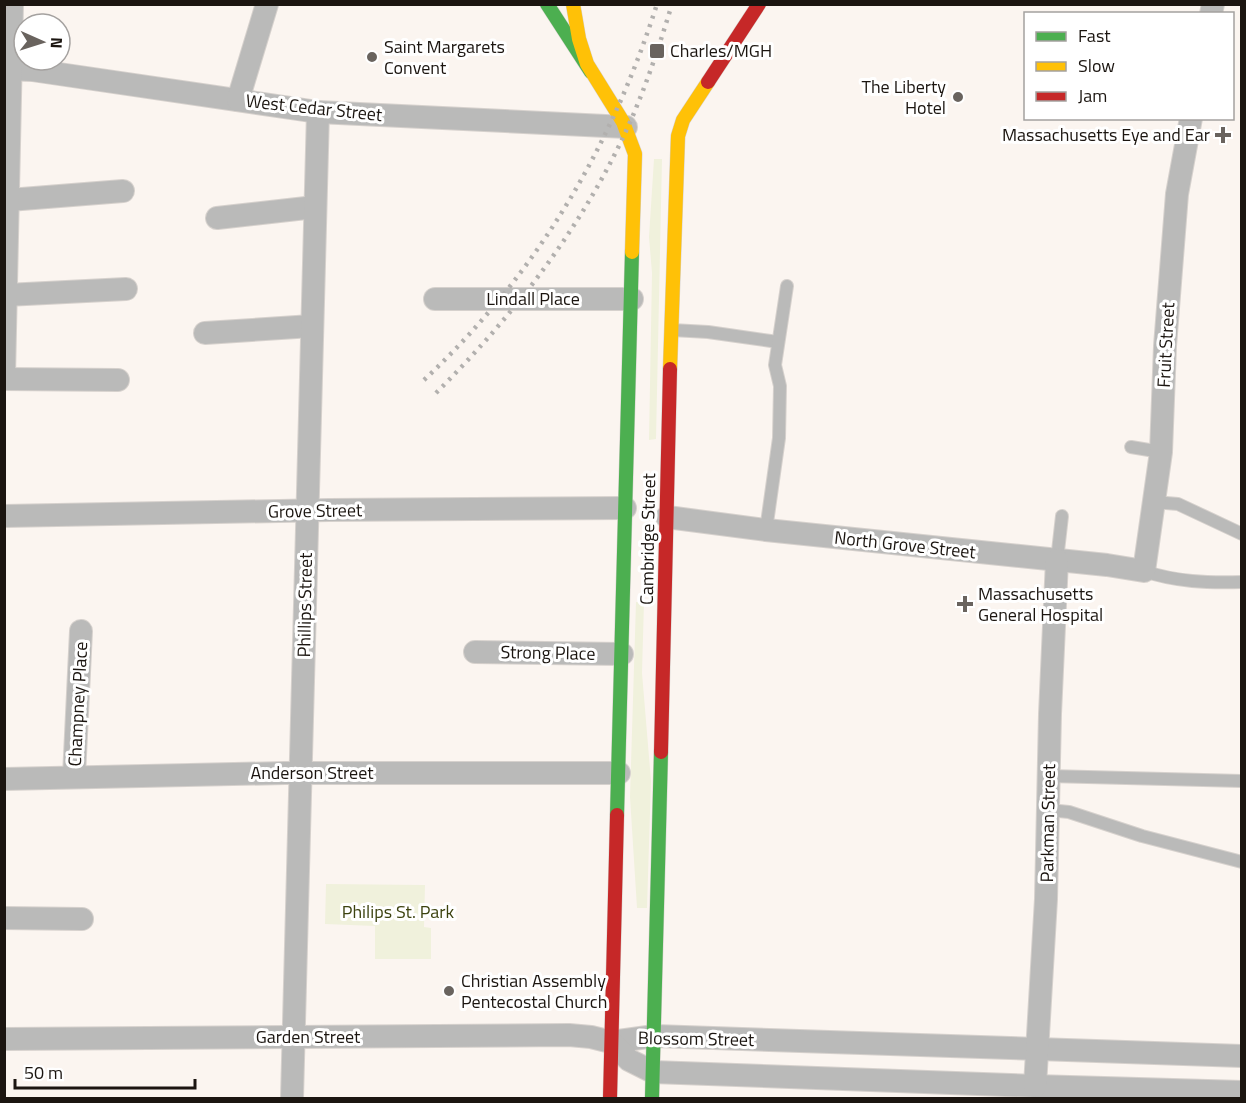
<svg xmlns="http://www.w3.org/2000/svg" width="1246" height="1103" font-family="'Titillium Web',sans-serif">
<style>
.green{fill:#f0f1dc}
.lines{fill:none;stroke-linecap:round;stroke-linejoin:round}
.lane-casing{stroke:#d6d1cd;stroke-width:14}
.street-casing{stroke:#d6d1cd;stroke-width:24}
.fast-casing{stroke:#d6d1cd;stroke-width:15}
.slow-casing{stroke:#d6d1cd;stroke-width:15}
.jam-casing{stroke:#d6d1cd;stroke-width:15}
.lane{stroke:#babab9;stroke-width:12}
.street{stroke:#babab9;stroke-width:22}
.fast{stroke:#4caf50;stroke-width:14}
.slow{stroke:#ffc107;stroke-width:14}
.jam{stroke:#c62828;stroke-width:14}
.rail{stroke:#b2b0ae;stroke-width:4.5;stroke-dasharray:3 6;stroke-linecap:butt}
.poi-dot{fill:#69635e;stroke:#fff;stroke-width:2}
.labels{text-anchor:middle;stroke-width:6;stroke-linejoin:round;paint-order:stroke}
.poi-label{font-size:18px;fill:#1b1510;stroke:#fff;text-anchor:start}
.street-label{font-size:18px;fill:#1b1510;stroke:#fff}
.park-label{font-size:18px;fill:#3c420f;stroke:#fff}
</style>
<rect width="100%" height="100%" fill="#fbf5f0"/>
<!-- green -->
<g class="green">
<path d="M654,159H662L656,439L649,440L652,273L649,237Z"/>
<path d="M636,602H644L642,673L651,781L647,908H637L630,797Z"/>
<path d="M326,884L425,885L424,927L431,928V959H375V926L325,924Z"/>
</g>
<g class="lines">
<!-- lane casing -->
<g class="lane-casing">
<g id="lane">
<path d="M672,330L708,332L778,342"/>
<path d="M1131,447L1161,452"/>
<path d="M1154,502L1178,504L1242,534"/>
<path d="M766,530L779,438L780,386L775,365L787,286"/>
<path d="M1057,560L1062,516"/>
<path d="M1144,571C1176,582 1208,583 1242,582"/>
<path d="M1049,776L1242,781"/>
<path d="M1049,810L1069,812L1142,836L1242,862"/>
</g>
</g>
<!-- street casing -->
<g class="street-casing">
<g id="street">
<path d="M1211,14L1213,4"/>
<path d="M4,69L32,70L318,112L626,127"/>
<path d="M238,100L267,4"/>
<path d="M9,200L123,191"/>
<path d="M217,218L315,207"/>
<path d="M6,295L126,289"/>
<path d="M435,299H632"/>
<path d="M205,333L312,326"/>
<path d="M4,377L12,4"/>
<path d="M4,379L118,380"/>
<path d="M4,516L329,510L625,508"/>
<path d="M667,517L766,530L1107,565L1144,571L1161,452L1165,346L1177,194L1191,118"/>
<path d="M475,652L622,654"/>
<path d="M74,776L81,631"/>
<path d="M4,779L285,773H619"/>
<path d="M4,918L82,919"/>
<path d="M4,1039L569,1035L591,1037L611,1042L655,1036L1242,1056"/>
<path d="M611,1042L629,1060L653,1072L1035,1086L1242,1092"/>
<path d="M1035,1086L1046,899L1050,714L1057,560"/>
<path d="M292,1098L318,112"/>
</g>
</g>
<!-- fast casing -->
<g class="fast-casing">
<g id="fast">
<path d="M547,4L591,72"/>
<path d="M617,815L632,252"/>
<path d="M652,1098L661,752"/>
</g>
</g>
<!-- slow casing -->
<g class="slow-casing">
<g id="slow">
<path d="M573,4L579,39L587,64L623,122L635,154L632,252"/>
<path d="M670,369L678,136L683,120L708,82"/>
</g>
</g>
<!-- jam casing -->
<g class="jam-casing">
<g id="jam">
<path d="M708,82L759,4"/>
<path d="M661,752L670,369"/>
<path d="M610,1098L617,815"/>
</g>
</g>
<!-- lane -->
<use href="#lane" class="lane"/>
<!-- street -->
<use href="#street" class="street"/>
<!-- fast -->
<use href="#fast" class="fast"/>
<!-- slow -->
<use href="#slow" class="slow"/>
<!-- jam -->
<use href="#jam" class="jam"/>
<!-- rail -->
<g class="rail">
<path d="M424,380C535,276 611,149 657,4"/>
<path d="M436,393C516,313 585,224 631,120C647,83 660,44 672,4"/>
</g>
</g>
<!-- markers -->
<g class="poi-dot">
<rect x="649" y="43" width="16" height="16" rx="3"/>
<circle cx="372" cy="57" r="6"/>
<circle cx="958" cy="97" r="6"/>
<path d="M1220 126h6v6h6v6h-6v6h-6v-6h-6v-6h6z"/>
<path d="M962 595h6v6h6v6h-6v6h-6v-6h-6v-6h6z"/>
<circle cx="449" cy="991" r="6"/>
</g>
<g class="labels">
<!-- poi labels -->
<g class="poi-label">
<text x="384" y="53">Saint Margarets<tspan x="384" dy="21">Convent</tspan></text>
<text x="670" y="57">Charles/MGH</text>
<text x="946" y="93" text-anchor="end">The Liberty<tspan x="946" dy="21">Hotel</tspan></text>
<text x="1210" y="141" text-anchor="end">Massachusetts Eye and Ear</text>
<text x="978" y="600">Massachusetts<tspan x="978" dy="21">General Hospital</tspan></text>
<text x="461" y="987">Christian Assembly<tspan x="461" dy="21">Pentecostal Church</tspan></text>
</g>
<!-- street labels -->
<g class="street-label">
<text transform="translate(314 108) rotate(6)" y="6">West Cedar Street</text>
<text x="533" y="305">Lindall Place</text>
<text transform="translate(1166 345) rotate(-87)" y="6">Fruit Street</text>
<text transform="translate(315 511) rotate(-1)" y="6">Grove Street</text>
<text transform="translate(648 539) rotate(-89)" y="6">Cambridge Street</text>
<text transform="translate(905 545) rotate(6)" y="6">North Grove Street</text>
<text transform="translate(305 605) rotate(-89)" y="6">Phillips Street</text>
<text transform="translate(548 653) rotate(1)" y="6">Strong Place</text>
<text transform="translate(78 704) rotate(-87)" y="6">Champney Place</text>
<text x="312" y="779">Anderson Street</text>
<text transform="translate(1048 823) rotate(-89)" y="6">Parkman Street</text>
<text x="308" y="1043">Garden Street</text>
<text transform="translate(696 1039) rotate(1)" y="6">Blossom Street</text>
</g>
<!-- park labels -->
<g class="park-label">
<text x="398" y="918">Philips St. Park</text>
</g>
</g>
<!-- border -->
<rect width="1246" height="1103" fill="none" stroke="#1b1510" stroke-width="12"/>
<!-- legend -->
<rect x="1024" y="12" width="210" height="108" fill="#ffffff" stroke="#a4a19f" stroke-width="1.5"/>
<rect x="1036" y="32" width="30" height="9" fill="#4caf50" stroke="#a4a19f" stroke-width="1.5"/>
<text x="1078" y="42" font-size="18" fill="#1b1510">Fast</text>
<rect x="1036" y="62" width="30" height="9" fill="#ffc107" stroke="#a4a19f" stroke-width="1.5"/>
<text x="1078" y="72" font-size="18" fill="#1b1510">Slow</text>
<rect x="1036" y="92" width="30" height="9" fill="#c62828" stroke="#a4a19f" stroke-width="1.5"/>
<text x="1078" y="102" font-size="18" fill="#1b1510">Jam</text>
<!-- north arrow -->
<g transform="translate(42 42) rotate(93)"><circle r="28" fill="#ffffff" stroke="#a4a19f" stroke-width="1.5"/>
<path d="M0-4.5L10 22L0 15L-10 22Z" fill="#69635e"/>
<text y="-9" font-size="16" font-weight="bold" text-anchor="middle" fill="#1b1510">N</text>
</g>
<!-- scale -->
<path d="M15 1079v9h180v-9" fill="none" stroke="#1b1510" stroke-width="3"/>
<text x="24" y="1079" font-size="18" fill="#1b1510" stroke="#ffffff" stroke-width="4.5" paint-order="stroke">50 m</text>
</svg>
